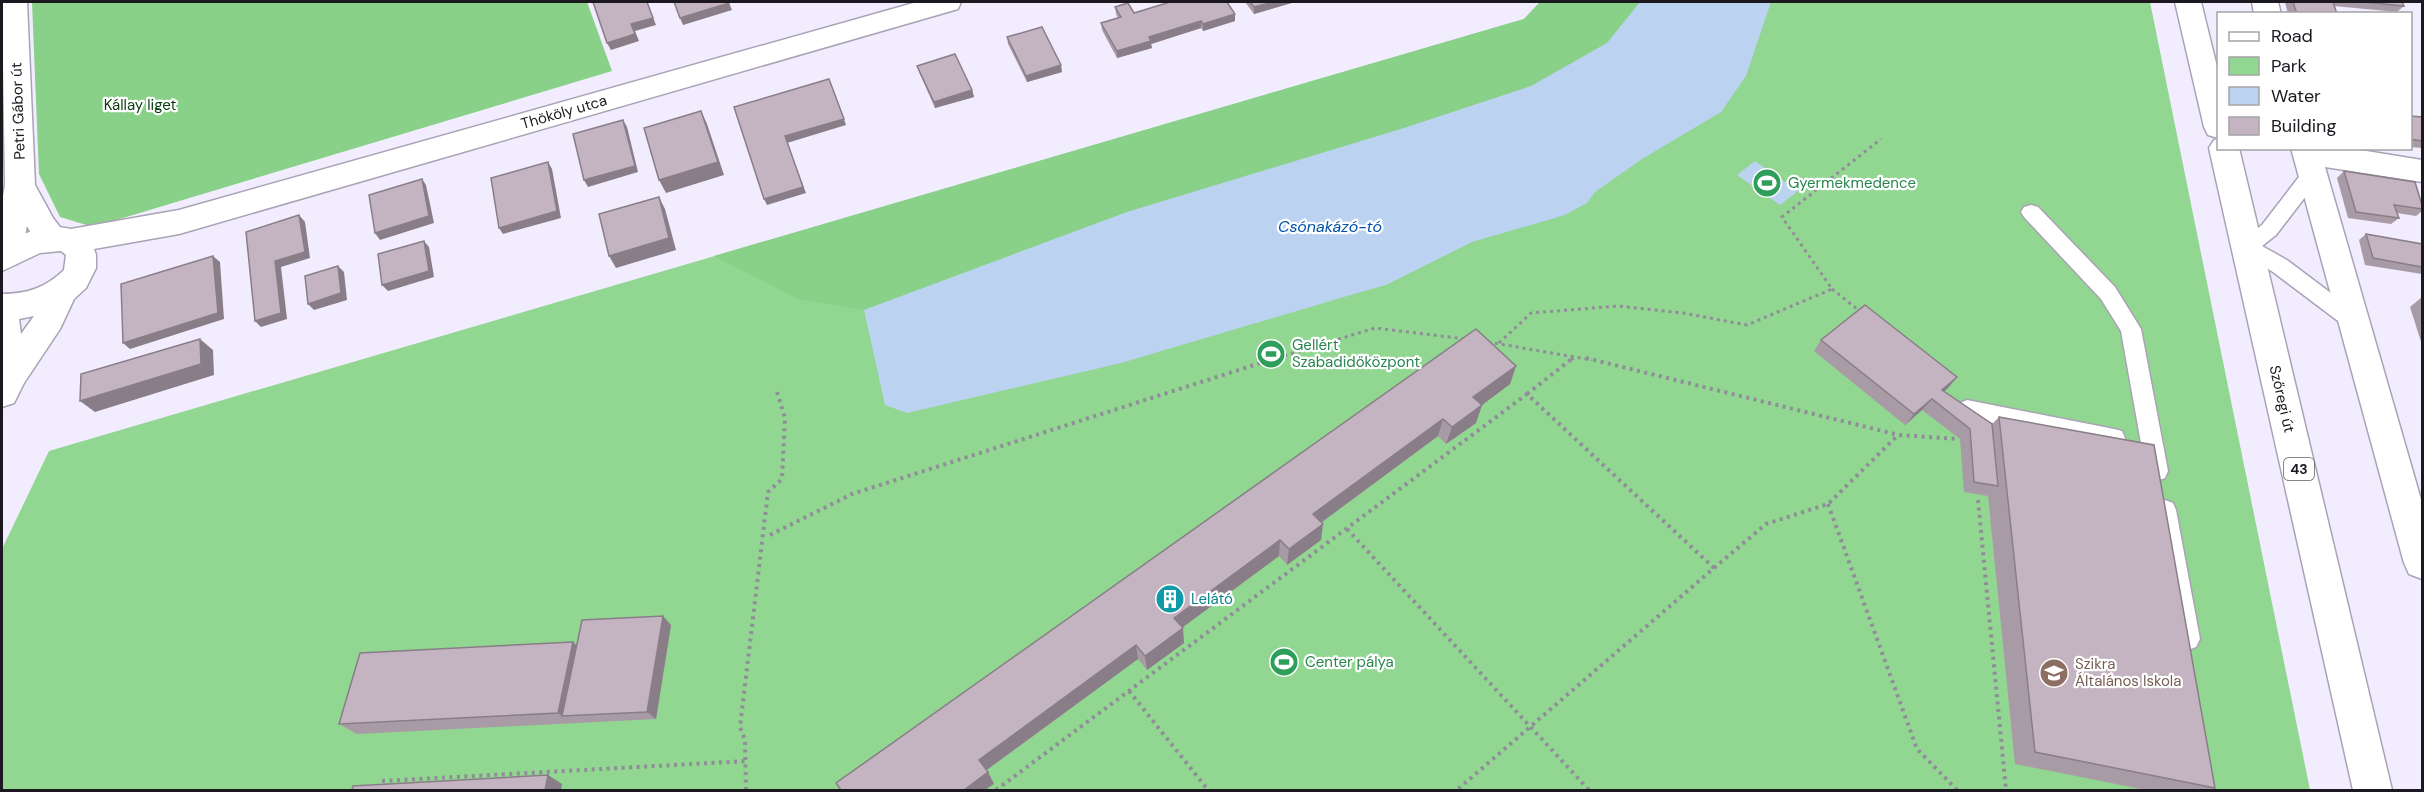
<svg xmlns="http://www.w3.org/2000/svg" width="2424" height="792" font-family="'DM Sans',sans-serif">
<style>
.green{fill:#91d691}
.forest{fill:#89d089}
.water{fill:#bcd2f1}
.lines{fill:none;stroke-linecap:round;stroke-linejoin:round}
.lane-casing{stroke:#a9a3b5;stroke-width:3}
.street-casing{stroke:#a9a3b5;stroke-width:3}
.secondary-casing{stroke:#a9a3b5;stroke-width:3}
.primary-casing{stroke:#a9a3b5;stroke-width:3}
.path-far1{stroke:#918c99;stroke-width:3;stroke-dasharray:3 4;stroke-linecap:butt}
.path{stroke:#918c99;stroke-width:4;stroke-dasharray:3 4.5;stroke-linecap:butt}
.lane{fill:#fff;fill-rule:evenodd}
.street{fill:#fff;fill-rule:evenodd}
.secondary{fill:#fff;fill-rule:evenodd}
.primary{fill:#fff;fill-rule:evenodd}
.wall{fill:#a99ba6}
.shaded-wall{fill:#897e87}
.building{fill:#c4b4c1;stroke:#897e87;stroke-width:1.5}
.labels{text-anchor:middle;stroke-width:4.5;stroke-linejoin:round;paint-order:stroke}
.shield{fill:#fff;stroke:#5f5d62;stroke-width:1.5}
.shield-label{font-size:14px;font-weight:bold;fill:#1b181f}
.park-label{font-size:15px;fill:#083c0d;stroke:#fff}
.street-label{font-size:15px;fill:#1b181f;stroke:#fff}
.leisure-label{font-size:15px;fill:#27864d;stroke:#fff;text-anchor:start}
.culture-label{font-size:15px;fill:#0d838f;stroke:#fff;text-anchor:start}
.education-label{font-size:15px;fill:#785e54;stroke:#fff;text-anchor:start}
.water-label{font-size:16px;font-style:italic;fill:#0254a8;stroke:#fff}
</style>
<rect width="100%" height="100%" fill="#f2ecff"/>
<!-- green -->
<path class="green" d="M1540,2H2150L2310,790H2V549L49,451L1524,19Z"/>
<!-- forest -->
<g class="forest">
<path d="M32,2H587L612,71L93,227L60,217L39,174Z"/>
<path d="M1540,2H1640L1607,43L1531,86L1404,128L1127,212L864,310L798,299L714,256L1524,19Z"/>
</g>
<!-- water -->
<g class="water">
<path d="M1640,2H1771L1746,76L1721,112L1642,159L1595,192L1587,203L1565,215L1472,242L1386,285L1354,294L1121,363L907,413L885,405L864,310L1127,212L1404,128L1531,86L1607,43Z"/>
<path d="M1755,161L1798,191L1780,205L1737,175Z"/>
</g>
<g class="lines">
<!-- lane casing -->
<g class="lane-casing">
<g id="lane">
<path d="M2312,167L2319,169L2321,174L2319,179L2276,235L2262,246L2287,260L2360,315L2363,321L2360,327L2353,329L2346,327L2273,272L2240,252L2237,247L2240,242L2262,225L2305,169Z"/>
<path d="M2031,205L2038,207L2115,287L2141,329L2168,471L2165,478L2157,481L2149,478L2146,471L2121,331L2101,299L2024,217L2021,212L2024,207Z"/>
<path d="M1967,400L2114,429L2122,431L2125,438L2122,445L2114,447L1967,418L1960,415L1956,409L1960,403Z"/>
<path d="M2165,500L2173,503L2176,510L2200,639L2196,647L2188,650L2180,647L2176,639L2154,510L2157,503Z"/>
</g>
</g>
<!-- street casing -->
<g class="street-casing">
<g id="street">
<path d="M2,2H27L35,185L53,218L69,239L65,248C46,254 36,243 27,226L21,255L17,264L6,267L2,266V202L5,185Z"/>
<path d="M2252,2H2278L2281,14H2254Z"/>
<path d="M2291,148H2348L2422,160V182L2325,167L2422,503V579L2409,574L2404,563Z"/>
</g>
</g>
<!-- secondary casing -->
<g class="secondary-casing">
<path id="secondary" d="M917,2H961L958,9L179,234L94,249L96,255V268L86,288L74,299L60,329L24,383L14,403L2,407V294C27,294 45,288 64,270L66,255L61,251L40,253L2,271V244C22,233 48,223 71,229L179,210ZM34,316L21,334L19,319Z"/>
</g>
<!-- primary casing -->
<g class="primary-casing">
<g id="primary">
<path d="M2175,2H2201L2218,71V138L2208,135L2204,127Z"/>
<path d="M2218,139V148H2239L2392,790H2353L2209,148L2214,140Z"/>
</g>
</g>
<!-- path-far1 -->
<g class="path-far1">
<path d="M1832,289L1862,313"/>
<path d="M1488,342L1592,360"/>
<path d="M1499,343L1531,313L1618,306L1683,313L1747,325L1832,289L1782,217L1881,139"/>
<path d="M1271,360L1375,328L1466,339"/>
<path d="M1571,360L1576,356"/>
</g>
<!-- path -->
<g class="path">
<path d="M1586,358L1899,435L1959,439"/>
<path d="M1527,394L1573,358"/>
<path d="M1978,500L2006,790"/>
<path d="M1828,504L1917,749L1957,790"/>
<path d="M1347,529L1589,790"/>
<path d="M770,535L852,494L1276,358"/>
<path d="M1714,568L1766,524L1828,504L1898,435"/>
<path d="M1129,691L1208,790"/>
<path d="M382,781L747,761"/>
<path d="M746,790L745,740L740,727L768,492L782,479L785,418L777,392"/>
<path d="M996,790L1527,394L1714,568L1457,790"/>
</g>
<!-- lane -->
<use href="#lane" class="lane"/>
<!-- street -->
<use href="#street" class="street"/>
<!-- secondary -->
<use href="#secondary" class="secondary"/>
<!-- primary -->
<use href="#primary" class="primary"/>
</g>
<!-- wall -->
<g class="wall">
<path d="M1245,2H1295L1254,14Z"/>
<path d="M2285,2H2402L2404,6L2397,12L2334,6L2337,14H2288Z"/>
<path d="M1115,7L1134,13L1235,21L1203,31L1201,28L1151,44L1152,48L1117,58L1102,30L1101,23L1118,18L1116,14Z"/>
<path d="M1007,37L1062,72L1027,82L1008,44Z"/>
<path d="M917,66L972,90L974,97L935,108L919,72Z"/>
<path d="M2410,116L2422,117V148L2410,147Z"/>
<path d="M2344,171L2422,205V211L2416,216L2397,213L2399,218L2391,224L2348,218L2337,178Z"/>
<path d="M2366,234L2422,244V274L2365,265L2359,240Z"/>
<path d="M2422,297V345L2410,307Z"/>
<path d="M1821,340L1957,377L1944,392L1992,424L1999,417L2215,788L2210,790H2146L2015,764L1988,496L1964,492L1960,439L1922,410L1905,425L1814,351Z"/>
<path d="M1516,366L1510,384L1482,405L1476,423L1446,444L1438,436L1322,522L1323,524L1321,540L1287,565L1279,556L1182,627L1184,643L1147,670L1138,659L987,770L994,784L841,790Z"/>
<path d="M671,625L656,719L357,734L339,724L573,642L576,645Z"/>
</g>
<!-- shaded-wall -->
<g class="shaded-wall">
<path d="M647,2L656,25L635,31L639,41L611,50L607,43L631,24Z"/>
<path d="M1273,2H1295L1254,14V7Z"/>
<path d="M729,3L732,10L683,25L680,18Z"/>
<path d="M1235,14V21L1203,31V24Z"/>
<path d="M1201,21V28L1151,44L1152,48L1117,58V51L1149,37Z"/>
<path d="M1061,65L1062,72L1027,82L1026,76Z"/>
<path d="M972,90L974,97L935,108L934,102Z"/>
<path d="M701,111L707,124L724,175L666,193L659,180Z"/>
<path d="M844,119L846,125L787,143L806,193L767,205L764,199L785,136Z"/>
<path d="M623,120L627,127L638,172L588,187L584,180Z"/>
<path d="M548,162L552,169L561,218L503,234L499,228Z"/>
<path d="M422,179L426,185L434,223L380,240L375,233Z"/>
<path d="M659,197L665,209L676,250L616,268L609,256Z"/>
<path d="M299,215L305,222L310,258L281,267L287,319L261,327L255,321L275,261Z"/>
<path d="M424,241L429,247L434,277L388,291L382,285Z"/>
<path d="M213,256L220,262L224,319L130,349L123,343Z"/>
<path d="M338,266L344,272L347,300L314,310L308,304Z"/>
<path d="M200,339L213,350L214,375L95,412L80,401Z"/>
<path d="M1516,366L1510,384L1482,405L1476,423L1446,444L1452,427L1473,397Z"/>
<path d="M1957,377L1948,388L1933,401L1942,390Z"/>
<path d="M1932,399L1922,410L1905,425L1914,414Z"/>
<path d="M1443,419L1438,436L1311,530L1313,514Z"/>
<path d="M1323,524L1321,540L1287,565L1289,549Z"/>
<path d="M1280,540L1279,556L1175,633L1174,618Z"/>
<path d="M663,616L671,625L656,719L647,712Z"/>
<path d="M1183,628L1184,643L1147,670L1145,656Z"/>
<path d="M573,642L585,654L562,716L558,713Z"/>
<path d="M1136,645L1138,659L985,771L979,760Z"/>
<path d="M988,772L994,784L985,790H964Z"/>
<path d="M548,775L562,784L561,790H545Z"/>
</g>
<!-- building -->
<g class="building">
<path d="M593,2H647L653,18L631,24L635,34L607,43Z"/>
<path d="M674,2H728L729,3L680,18Z"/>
<path d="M1170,2H1227L1235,14L1203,24L1201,21L1149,37L1151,41L1117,51L1101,23L1121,17L1115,7L1128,3L1134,13Z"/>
<path d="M1250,2H1273L1254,7Z"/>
<path d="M2293,2H2333L2337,14H2297Z"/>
<path d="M2364,2H2402L2404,6Z"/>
<path d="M1042,27L1061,65L1026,76L1007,37Z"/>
<path d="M955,54L972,90L934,102L917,66Z"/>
<path d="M829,79L844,119L785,136L803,187L764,199L734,107Z"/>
<path d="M701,111L718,162L659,180L644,128Z"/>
<path d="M2410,116L2422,117V141L2410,139Z"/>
<path d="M623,120L635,166L584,180L573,134Z"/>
<path d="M548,162L557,211L499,228L491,178Z"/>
<path d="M2344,171L2415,182L2422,205V209L2394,205L2399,218L2356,212Z"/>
<path d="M422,179L429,216L375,233L369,195Z"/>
<path d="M659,197L669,238L609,256L599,214Z"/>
<path d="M299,215L305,252L275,261L281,313L255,321L246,232Z"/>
<path d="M2366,234L2422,244V267L2373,258Z"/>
<path d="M424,241L429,271L382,285L378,254Z"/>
<path d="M213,256L218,313L123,343L121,284Z"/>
<path d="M338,266L341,293L308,304L305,276Z"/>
<path d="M1865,305L1957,377L1942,390L1992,424L1998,486L1974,482L1970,429L1932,399L1914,414L1821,340Z"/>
<path d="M1476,329L1516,366L1473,397L1482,405L1452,427L1443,419L1313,514L1323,524L1289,549L1280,540L1174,618L1183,628L1145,656L1136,645L979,760L988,772L964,790H841L836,783Z"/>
<path d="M200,339L201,364L80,401L81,374Z"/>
<path d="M1999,417L2154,445L2215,788L2035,752Z"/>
<path d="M663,616L647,712L562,716L582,620Z"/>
<path d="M573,642L558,713L339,724L360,653Z"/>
<path d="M548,775L545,790H352L353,786Z"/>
</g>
<!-- icons -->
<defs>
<g id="stadium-disc" transform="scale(1.5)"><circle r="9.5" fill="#2e9e5b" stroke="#fff"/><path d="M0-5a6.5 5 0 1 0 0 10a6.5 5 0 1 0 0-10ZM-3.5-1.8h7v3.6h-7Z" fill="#fff"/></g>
<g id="building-disc" transform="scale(1.5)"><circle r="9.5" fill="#0f9aa8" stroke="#fff"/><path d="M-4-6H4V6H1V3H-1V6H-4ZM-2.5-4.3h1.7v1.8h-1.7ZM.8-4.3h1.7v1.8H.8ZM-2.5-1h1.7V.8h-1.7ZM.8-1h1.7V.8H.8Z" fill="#fff"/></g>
<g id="school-disc" transform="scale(1.5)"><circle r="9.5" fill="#8d6e63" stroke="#fff"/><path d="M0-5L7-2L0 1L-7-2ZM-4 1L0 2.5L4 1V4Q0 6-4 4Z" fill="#fff"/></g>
</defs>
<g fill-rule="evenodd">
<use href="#stadium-disc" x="1767" y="183"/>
<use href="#stadium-disc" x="1271" y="354"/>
<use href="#building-disc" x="1170" y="599"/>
<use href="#stadium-disc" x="1284" y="662"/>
<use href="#school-disc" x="2054" y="673"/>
</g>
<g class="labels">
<!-- shield labels -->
<rect class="shield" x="2284" y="458" width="30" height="22" rx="4.5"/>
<g class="shield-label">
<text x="2299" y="474">43</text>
</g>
<!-- park labels -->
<g class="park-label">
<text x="140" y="110">Kállay liget</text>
</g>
<!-- street labels -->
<g class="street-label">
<text transform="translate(18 111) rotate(-92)" y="5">Petri Gábor út</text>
<text transform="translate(564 112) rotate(-16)" y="5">Thököly utca</text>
<text transform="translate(2282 399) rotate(77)" y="5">Szőregi út</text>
</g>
<!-- leisure labels -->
<g class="leisure-label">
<text x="1788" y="188">Gyermekmedence</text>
<text x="1292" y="350">Gellért<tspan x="1292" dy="17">Szabadidőközpont</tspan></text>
<text x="1305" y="667">Center pálya</text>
</g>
<!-- culture labels -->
<g class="culture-label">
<text x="1191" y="604">Lelátó</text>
</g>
<!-- education labels -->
<g class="education-label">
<text x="2075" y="669">Szikra<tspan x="2075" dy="17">Általános Iskola</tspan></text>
</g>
<!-- water labels -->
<g class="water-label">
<text x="1330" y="232">Csónakázó-tó</text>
</g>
</g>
<!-- border -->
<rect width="2424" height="792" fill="none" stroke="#1b181f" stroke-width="6"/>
<!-- legend -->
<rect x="2217" y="12" width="195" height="138" fill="#ffffff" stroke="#a4a3a5" stroke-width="1.5"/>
<rect x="2229" y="32" width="30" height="9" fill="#ffffff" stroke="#a4a3a5" stroke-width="1.5"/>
<text x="2271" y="42" font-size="18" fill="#1b181f">Road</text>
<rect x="2229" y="57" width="30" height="18" fill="#91d691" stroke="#a4a3a5" stroke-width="1.5"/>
<text x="2271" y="72" font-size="18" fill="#1b181f">Park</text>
<rect x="2229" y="87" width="30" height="18" fill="#bcd2f1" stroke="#a4a3a5" stroke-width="1.5"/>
<text x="2271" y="102" font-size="18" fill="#1b181f">Water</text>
<rect x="2229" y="117" width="30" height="18" fill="#c4b4c1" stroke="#a4a3a5" stroke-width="1.5"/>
<text x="2271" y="132" font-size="18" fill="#1b181f">Building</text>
</svg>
